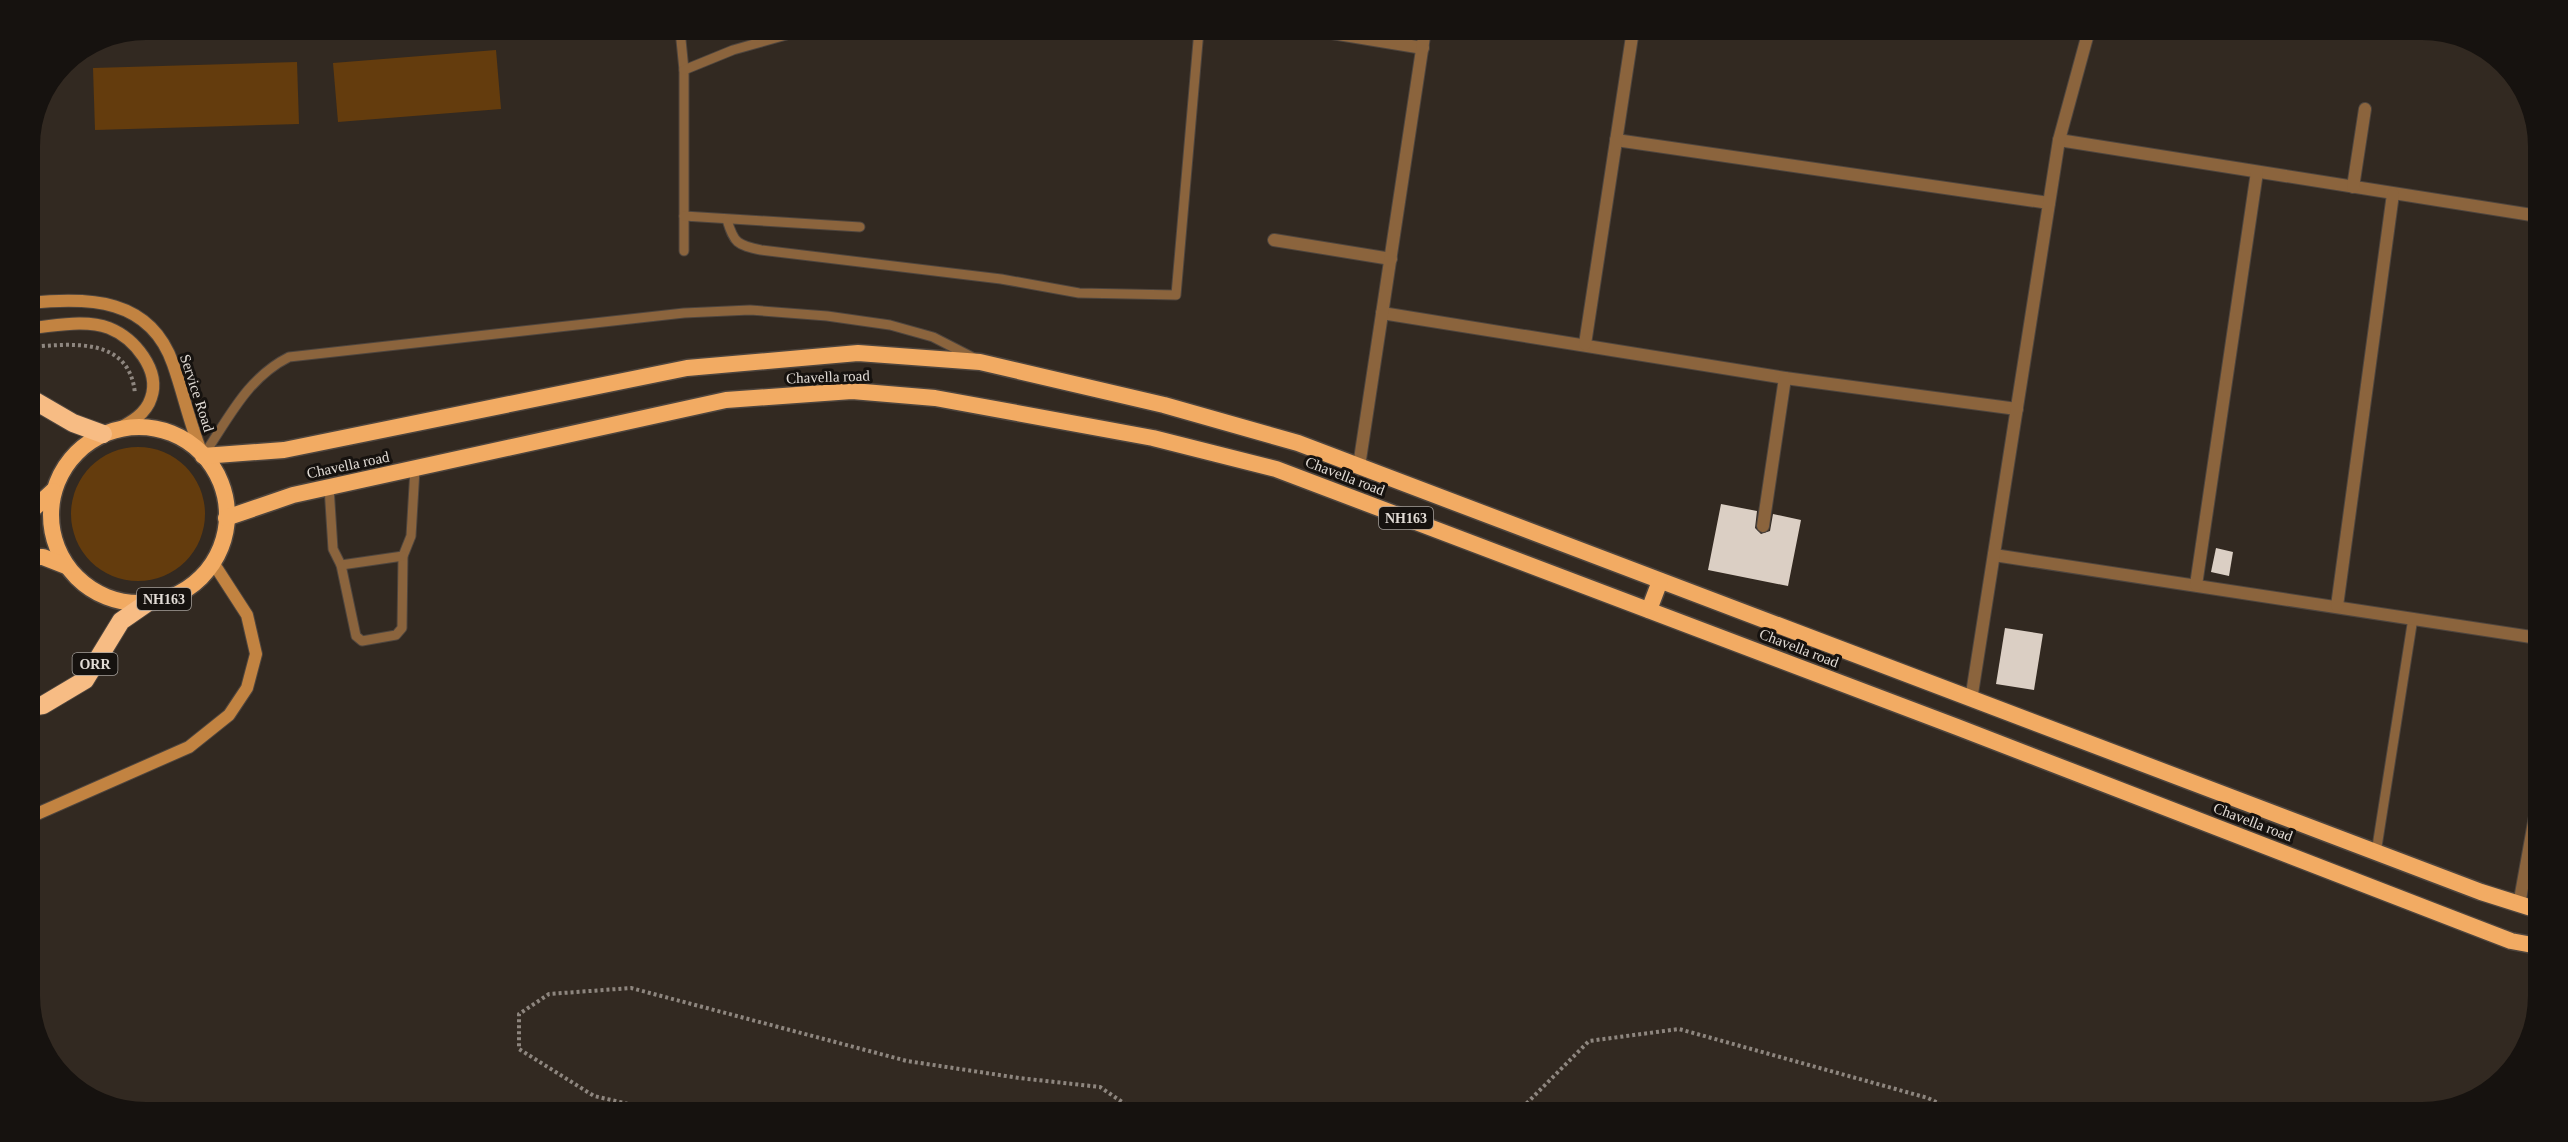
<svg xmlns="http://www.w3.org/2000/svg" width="2568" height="1142" font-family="Georgia,serif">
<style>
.green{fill:#643c0d}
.building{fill:#dbcfc4}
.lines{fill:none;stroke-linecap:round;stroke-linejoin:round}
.service-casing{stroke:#4e453e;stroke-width:11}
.minor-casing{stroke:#4e453e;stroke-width:14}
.secondary-casing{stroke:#4e453e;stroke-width:14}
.trunk-casing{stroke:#4e453e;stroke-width:19}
.motorway-casing{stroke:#4e453e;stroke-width:20}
.path{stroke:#8e867f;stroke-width:4;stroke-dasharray:3 3;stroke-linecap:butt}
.service{stroke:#8b643d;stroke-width:9}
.minor{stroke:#8b643d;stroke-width:12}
.secondary{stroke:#c28341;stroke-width:12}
.trunk{stroke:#f2ab63;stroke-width:16}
.motorway{stroke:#f7bc84;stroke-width:18}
.labels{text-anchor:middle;stroke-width:6;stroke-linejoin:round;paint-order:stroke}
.shield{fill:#16120f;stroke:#a49f9a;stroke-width:1.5}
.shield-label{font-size:14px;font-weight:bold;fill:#e1dbd5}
.street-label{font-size:15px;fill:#e1dbd5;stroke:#16120f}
</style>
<rect width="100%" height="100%" fill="#322921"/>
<!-- green -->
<g class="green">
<path d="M496,50L501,109L338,122L333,63Z"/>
<path d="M297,62L299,124L95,130L93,68Z"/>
<circle cx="138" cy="514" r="67"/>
</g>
<!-- building -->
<g class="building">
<path d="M1721,504L1757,511L1755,528L1761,534L1770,531L1773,514L1801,520L1788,586L1708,570Z"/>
<path d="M2216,548L2233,552L2229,576L2211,572Z"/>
<path d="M2005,628L2043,634L2034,690L1996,684Z"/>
</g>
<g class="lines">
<!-- service casing -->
<g class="service-casing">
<g id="service">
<path d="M680,30L684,70V251"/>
<path d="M684,70L733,50L804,30"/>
<path d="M684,216L860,227"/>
<path d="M727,220C734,243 737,245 761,250L1001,279L1079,293L1176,295L1199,30"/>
<path d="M203,456C229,418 247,378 289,357L684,313L750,310L827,316L890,325L933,337L974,358"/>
<path d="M329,487L333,549L341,565L356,636L362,641L396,635L402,628L403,556L411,536L415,469"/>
<path d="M341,565L403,556"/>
<path d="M2376,853L2413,618"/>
</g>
</g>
<!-- minor casing -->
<g class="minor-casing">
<g id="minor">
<path d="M1320,31L1423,48"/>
<path d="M1616,140L2049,203"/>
<path d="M2059,140L2538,216"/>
<path d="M2353,187L2365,109"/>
<path d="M1274,240L1391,259"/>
<path d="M1382,313L1785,378L2017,409"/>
<path d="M1585,344L1633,30"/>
<path d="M1359,466L1425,30"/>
<path d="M1763,526L1785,378"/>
<path d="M1994,555L2538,638"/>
<path d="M2196,585L2257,172"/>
<path d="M2337,606L2393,194"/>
<path d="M1971,700L2059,140L2089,30"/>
<path d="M2519,905L2538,800"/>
</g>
</g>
<!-- secondary casing -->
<g class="secondary-casing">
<g id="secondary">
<path d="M30,303C89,297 150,298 173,364C184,395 190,426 203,456"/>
<path d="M30,328C55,326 85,319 109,328C134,338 161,370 151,398C146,414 131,422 118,429"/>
<path d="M30,817L189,747L229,715L247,688L256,654L247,615L214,564"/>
</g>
</g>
<!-- trunk casing -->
<g class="trunk-casing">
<g id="trunk">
<circle cx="139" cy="515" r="88"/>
<path d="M203,456L284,450L687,368L858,353L980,362L1164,405L1298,443L2481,892L2538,910"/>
<path d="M30,512L53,491"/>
<path d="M226,518L293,495L726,400L852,391L935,398L1153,438L1276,469L1957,727L2459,921L2511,941L2538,946"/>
<path d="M30,557H43L66,566"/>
<path d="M1649,610L1660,581"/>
</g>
</g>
<!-- motorway casing -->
<g class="motorway-casing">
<g id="motorway">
<path d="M30,398L73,423L103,434"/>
<path d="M30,707L43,705L85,680L121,621L147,603"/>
</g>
</g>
<!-- path -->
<g class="path">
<path d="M30,347C71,344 130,336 135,394"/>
<path d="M663,1112L594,1096L519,1049V1014L549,994L631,988L907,1061L1019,1078L1100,1087L1137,1112"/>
<path d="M1518,1112L1589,1041L1679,1029L1928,1098L1956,1112"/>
</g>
<!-- service -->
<use href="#service" class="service"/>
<!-- minor -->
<use href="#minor" class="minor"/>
<!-- secondary -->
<use href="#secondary" class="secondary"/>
<!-- trunk -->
<use href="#trunk" class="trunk"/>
<!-- motorway -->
<use href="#motorway" class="motorway"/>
</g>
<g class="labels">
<!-- shield labels -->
<g class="shield">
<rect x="1379" y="507" width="54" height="22" rx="4.5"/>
<rect x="137" y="588" width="54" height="22" rx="4.5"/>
<rect x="72.5" y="653" width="45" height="22" rx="4.5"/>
</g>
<g class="shield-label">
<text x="1406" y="523">NH163</text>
<text x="164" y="604">NH163</text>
<text x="95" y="669">ORR</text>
</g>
<!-- street labels -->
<g class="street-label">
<text transform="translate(828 377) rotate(-2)" y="5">Chavella road</text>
<text transform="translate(197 393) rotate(72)" y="5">Service Road</text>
<text transform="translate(348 465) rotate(-12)" y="5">Chavella road</text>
<text transform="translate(1345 476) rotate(21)" y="5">Chavella road</text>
<text transform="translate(1799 648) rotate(21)" y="5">Chavella road</text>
<text transform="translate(2253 822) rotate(21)" y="5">Chavella road</text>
</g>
</g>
<!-- crop -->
<path d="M0 0H2568V1142H0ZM146 40H2422A106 106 0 0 1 2528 146V996A106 106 0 0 1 2422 1102H146A106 106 0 0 1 40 996V146A106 106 0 0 1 146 40Z" fill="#16120f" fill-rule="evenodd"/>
</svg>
